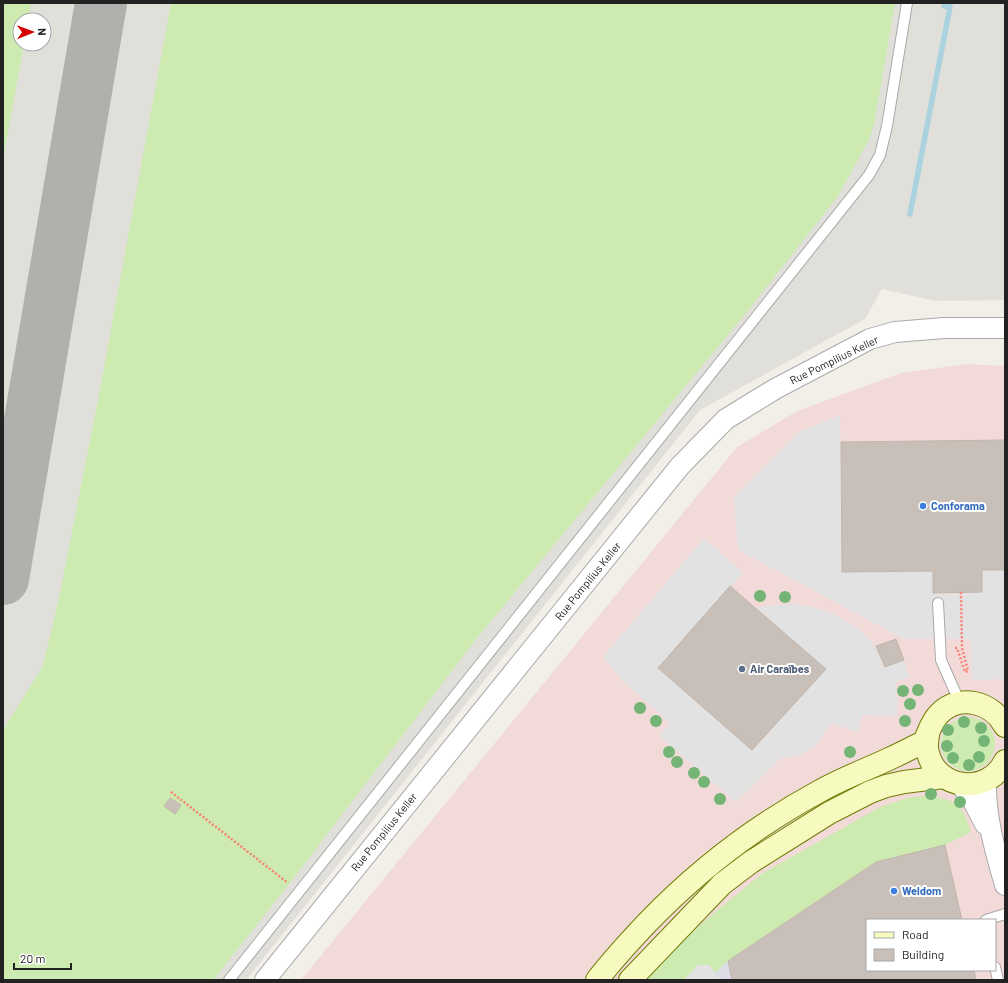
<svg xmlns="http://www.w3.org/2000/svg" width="1008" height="983" font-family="Barlow,sans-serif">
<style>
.commercial{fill:#f2dad9;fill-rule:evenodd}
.airport{fill:#e1dfda;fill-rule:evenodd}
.grass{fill:#cdebb0}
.parking{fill:#e2e2e2}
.plaza{fill:#dddde8}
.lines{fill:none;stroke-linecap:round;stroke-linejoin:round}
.stream{stroke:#aad3df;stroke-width:5.5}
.taxiway{stroke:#b1b0ac;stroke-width:52}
.building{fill:#c7bfb8;stroke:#c4b6ab}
.service-casing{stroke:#a9a9a9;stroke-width:12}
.minor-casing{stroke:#a9a9a9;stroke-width:22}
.secondary-casing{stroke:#707d05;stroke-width:24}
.path{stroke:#fa8072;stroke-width:2.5;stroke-dasharray:2 2;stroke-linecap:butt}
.service{stroke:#fff;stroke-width:10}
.minor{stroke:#fff;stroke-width:20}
.secondary{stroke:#f7fabf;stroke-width:22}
.tree{fill:#74b475}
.shop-dot{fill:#3f7fe0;stroke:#fff;stroke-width:1.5}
.service-dot{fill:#5c6f8a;stroke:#fff;stroke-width:1.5}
.labels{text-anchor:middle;stroke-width:4;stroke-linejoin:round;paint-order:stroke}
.street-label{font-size:11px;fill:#222;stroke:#fff}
.shop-label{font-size:11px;font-weight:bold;fill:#366cbe;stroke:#fff;text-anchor:start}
.service-label{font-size:11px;font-weight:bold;fill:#4e5e75;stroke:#fff;text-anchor:start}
</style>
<rect width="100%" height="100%" fill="#f2efe9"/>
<!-- commercial -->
<path class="commercial" d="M967,364L1005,366V980H301L737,447L797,411L901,373ZM867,920H995V970H867Z"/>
<!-- airport -->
<path class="airport" d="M3,3H1005V300L936,301L882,289L865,319L700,410L246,980H3ZM20,20H44V44H20Z"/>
<!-- grass -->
<g class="grass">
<path d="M3,3H31L28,20H20V44H24L3,161Z"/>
<path d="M171,3H895L875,119L870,138L838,196L746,313L477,638L286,888L213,980H3V730L43,666L59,598L98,400Z"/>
<circle cx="968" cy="744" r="27"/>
<path d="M925,796C955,799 962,802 971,832L945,845L876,862L728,961L715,973L709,965H698L684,980H644L662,959L721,907L763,873L880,807L907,798Z"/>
</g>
<!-- parking -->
<g class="parking">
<path d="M840,415L842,572L933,571V593L982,592V570H1005V679L972,680L971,639H904L738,550L734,497L799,432Z"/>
<path d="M704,538L743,573L658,668L752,750L826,669L755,608L766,606L797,604L809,606L836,615L858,628L869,639L878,652L885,667L904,660L909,677L895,682L898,702L897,716L863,715L858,732L831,723L822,737L813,747L800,755L780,759L736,802L659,736L670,723L622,680L603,657Z"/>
<path d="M698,965H709L715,973L716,980H684Z"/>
</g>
<!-- plaza -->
<path class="plaza" d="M728,961L732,980H716L715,973Z"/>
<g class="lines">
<!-- stream -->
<path class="stream" d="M910,214L950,7L944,6"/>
<!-- taxiway -->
<path class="taxiway" d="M3,579L101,3"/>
</g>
<!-- building -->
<g class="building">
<path d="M1005,440V570H982V592L933,593V571L842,572L841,442Z"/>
<path d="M730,586L826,669L752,750L658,668Z"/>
<path d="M896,639L904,660L885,667L876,646Z"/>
<path d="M170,798L181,805L175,814L164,806Z"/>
<path d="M945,845L962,920H867V970H974L976,980H732L728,961L876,862Z"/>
</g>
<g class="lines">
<!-- service casing -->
<g class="service-casing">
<g id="service">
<path d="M938,603L941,660L960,703"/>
<path d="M986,920L1005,914"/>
<path d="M995,967L998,980"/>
<path d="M229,980L869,175L880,155L887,126L907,3"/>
</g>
</g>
<!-- minor casing -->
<g class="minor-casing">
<g id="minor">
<path d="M986,780C985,817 995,850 1005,885"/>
<path d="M960,784L973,801L985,824"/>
<path d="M265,980L680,466L726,419L775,389L870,339L895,332L944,328H1005"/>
</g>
</g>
<!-- secondary casing -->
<g class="secondary-casing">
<g id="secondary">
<path d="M928,735C927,741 926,747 928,753C937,791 989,795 1005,761"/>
<path d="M597,980C613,959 630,941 647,923C698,870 755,826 820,791C843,778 868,769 891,758C902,753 913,747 924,742C929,732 931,722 939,714C959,693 992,702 1005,726"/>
<path d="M630,980L722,884L751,862L829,813L870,792L886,786L904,782L944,777"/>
</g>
</g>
<!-- path -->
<g class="path">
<path d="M955,648H957L965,672L968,671L962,648L961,592"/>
<path d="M171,792L288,883"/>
</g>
<!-- service -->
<use href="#service" class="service"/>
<!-- minor -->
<use href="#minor" class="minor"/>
<!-- secondary -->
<use href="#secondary" class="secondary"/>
</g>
<!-- trees -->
<g class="tree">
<circle cx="760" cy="596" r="6"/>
<circle cx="785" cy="597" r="6"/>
<circle cx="918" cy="690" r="6"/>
<circle cx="903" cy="691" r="6"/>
<circle cx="910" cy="704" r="6"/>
<circle cx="640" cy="708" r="6"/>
<circle cx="656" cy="721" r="6"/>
<circle cx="905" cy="721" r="6"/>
<circle cx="964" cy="722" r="6"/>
<circle cx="981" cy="728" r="6"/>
<circle cx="948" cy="730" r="6"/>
<circle cx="984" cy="741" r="6"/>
<circle cx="947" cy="746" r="6"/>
<circle cx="669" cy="752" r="6"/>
<circle cx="850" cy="752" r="6"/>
<circle cx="979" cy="757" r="6"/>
<circle cx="953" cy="758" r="6"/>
<circle cx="677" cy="762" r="6"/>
<circle cx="969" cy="765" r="6"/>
<circle cx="694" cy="773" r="6"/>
<circle cx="704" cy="782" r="6"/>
<circle cx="931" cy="794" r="6"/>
<circle cx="720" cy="799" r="6"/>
<circle cx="960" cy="802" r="6"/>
</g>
<!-- markers -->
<g class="shop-dot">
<circle cx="923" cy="506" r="4"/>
<circle cx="894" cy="891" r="4"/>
</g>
<circle class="service-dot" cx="742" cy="669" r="4"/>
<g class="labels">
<!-- street labels -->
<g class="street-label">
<text transform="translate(834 360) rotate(-26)" y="4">Rue Pompilius Keller</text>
<text transform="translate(588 581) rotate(-51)" y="4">Rue Pompilius Keller</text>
<text transform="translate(384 832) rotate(-51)" y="4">Rue Pompilius Keller</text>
</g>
<!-- shop labels -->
<g class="shop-label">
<text x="931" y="510">Conforama</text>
<text x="902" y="895">Weldom</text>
</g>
<!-- service labels -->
<g class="service-label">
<text x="750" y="673">Air Caraïbes</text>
</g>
</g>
<!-- border -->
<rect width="1008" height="983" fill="none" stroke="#222222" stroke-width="8"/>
<!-- legend -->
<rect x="866" y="919" width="130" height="52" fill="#ffffff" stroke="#a7a7a7"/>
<rect x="874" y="932" width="20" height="6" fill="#f7fabf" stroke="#a7a7a7"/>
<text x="902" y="939" font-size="12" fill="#222222">Road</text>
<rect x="874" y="949" width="20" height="12" fill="#c7bfb8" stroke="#a7a7a7"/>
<text x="902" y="959" font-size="12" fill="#222222">Building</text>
<!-- north arrow -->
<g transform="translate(32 32) rotate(89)"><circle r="19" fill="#ffffff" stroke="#a7a7a7"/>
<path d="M0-3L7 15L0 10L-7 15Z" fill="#d40000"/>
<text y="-6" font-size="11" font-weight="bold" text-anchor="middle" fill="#222222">N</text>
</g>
<!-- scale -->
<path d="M14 963v6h57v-6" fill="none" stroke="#222222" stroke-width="2"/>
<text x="20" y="963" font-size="12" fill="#222222" stroke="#ffffff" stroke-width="3" paint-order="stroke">20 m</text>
</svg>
